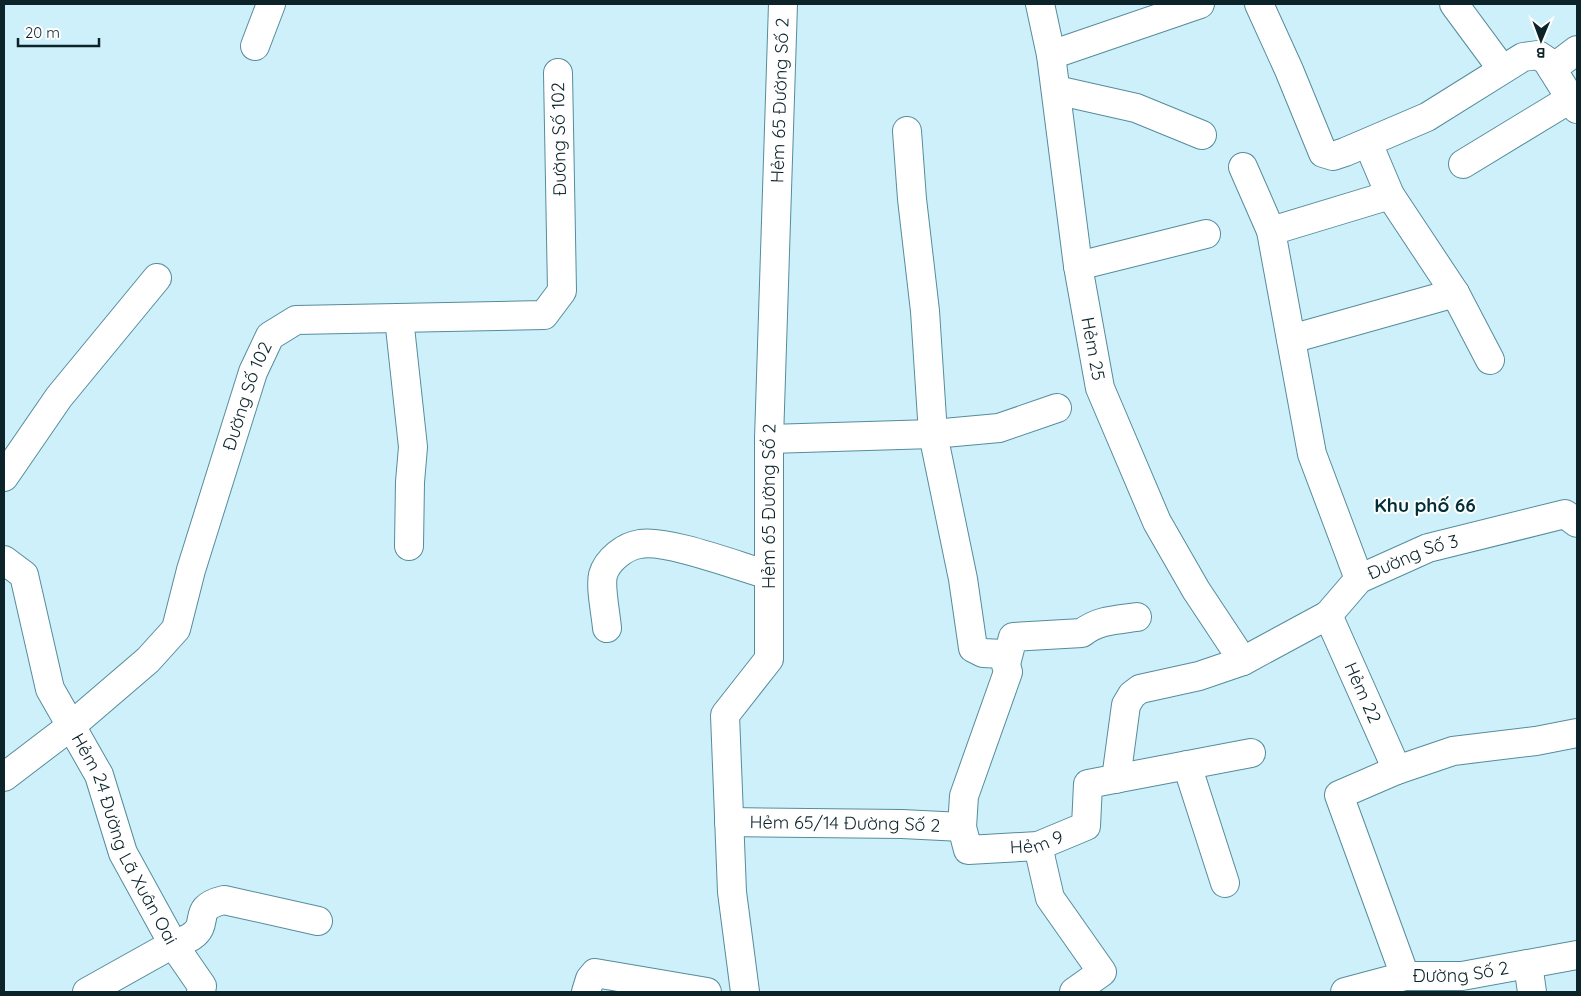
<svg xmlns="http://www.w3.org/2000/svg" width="1581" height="996" font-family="Quicksand,sans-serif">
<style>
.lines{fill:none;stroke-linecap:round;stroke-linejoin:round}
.minor-casing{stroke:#558c9c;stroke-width:30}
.minor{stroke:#fff;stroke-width:28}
.labels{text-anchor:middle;stroke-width:4;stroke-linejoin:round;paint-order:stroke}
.street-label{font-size:18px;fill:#0c232a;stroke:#fff}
.neighbourhood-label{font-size:19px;font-weight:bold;fill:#002f39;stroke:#fff}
</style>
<rect width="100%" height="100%" fill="#cef0fa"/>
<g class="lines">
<!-- minor casing -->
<g class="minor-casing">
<g id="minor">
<path id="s1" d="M1040,4L1051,55L1078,266L1100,388L1157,522L1196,590L1243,661"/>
<path d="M1259,4L1289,70L1323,153L1333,156L1345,152L1427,117L1523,57L1538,55L1547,61L1577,109"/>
<path d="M1454,4L1502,69"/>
<path d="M255,46L271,4"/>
<path d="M1051,55L1200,4"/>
<path d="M1552,69L1577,50"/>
<path d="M1056,90L1136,108L1202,135"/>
<path d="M1368,143L1390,195"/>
<path d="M1463,164L1570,99"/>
<path d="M1243,167L1271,231L1312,454L1359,579"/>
<path d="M1271,231L1390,195L1455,293L1490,360"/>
<path d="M1078,266L1206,234"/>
<path d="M399,318L413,447L410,482L409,546"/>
<path d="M1291,339L1455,293"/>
<path id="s2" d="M1057,408L999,428L933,434L963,579L973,648L983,653L1003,654L1008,672L964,796L962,827L968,850L1038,846L1086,826L1088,784L1251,753"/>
<path d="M769,439L933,434L925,311L912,199L907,131"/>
<path d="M4,477L59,397L157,278"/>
<path id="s3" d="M4,560L24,575L50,689L99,775L123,853L173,944L87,992"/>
<path id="s4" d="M1328,615L1397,770"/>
<path d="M607,628C606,615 600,587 603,575C607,560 625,546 640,544C667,539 740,567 769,575"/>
<path d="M1007,660L1013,637L1082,633C1098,620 1116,620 1137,617"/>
<path d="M1187,765L1225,883"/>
<path id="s5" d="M4,777L71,726L148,660L176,629L191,570L253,372L270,336L296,320L544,315L562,291L558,73"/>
<path id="s6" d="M1116,779L1126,705L1132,695L1140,689L1199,676L1243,661L1328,615L1359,579L1428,548L1565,514L1577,523"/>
<path id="s7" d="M729,822L902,824L962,827"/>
<path d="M1038,846L1050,898L1102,972L1074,992"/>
<path d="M1528,964L1532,992"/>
<path d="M1405,976L1339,795L1397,770L1453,751L1536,741L1577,733"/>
<path d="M201,992L202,986L173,944C179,942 187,940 192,936C211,923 190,908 224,900L318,921"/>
<path d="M586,992L590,979L595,973L707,992"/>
<path id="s8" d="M745,992L732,892L725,715L769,659V439L783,4"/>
<path id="s9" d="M1345,992L1405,976H1462L1577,955"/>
</g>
</g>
<!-- minor -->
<use href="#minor" class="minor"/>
</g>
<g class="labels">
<!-- street labels -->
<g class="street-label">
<text dy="6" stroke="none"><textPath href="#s8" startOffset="908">Hẻm 65 Đường Số 2</textPath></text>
<text transform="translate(559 139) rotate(-91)" y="6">Đường Số 102</text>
<text dy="6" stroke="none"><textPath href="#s1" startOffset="349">Hẻm 25</textPath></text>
<text dy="6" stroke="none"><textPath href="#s5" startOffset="471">Đường Số 102</textPath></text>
<text dy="6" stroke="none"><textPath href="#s8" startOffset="502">Hẻm 65 Đường Số 2</textPath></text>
<text dy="6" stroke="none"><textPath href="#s6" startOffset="406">Đường Số 3</textPath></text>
<text dy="6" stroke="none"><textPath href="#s4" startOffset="85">Hẻm 22</textPath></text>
<text dy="6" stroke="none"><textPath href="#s7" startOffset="116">Hẻm 65/14 Đường Số 2</textPath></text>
<text dy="6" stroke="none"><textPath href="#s3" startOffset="310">Hẻm 24 Đường Lã Xuân Oai</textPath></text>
<text dy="6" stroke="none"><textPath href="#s2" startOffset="651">Hẻm 9</textPath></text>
<text dy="6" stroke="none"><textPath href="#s9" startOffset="118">Đường Số 2</textPath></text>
</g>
<!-- neighbourhood labels -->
<g class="neighbourhood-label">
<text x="1425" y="512">Khu phố 66</text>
</g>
</g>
<!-- border -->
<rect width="1581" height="996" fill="none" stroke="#0c232a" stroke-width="10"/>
<!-- north arrow -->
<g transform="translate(1541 40) rotate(181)" stroke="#ffffff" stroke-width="4" paint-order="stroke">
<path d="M0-4L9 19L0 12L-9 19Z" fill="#0c232a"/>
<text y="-8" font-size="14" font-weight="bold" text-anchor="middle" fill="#0c232a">B</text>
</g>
<!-- scale -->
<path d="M18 38v8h81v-8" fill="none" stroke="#0c232a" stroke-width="2.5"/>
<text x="25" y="38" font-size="15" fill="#0c232a" stroke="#ffffff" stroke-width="4" paint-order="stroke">20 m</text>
</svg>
